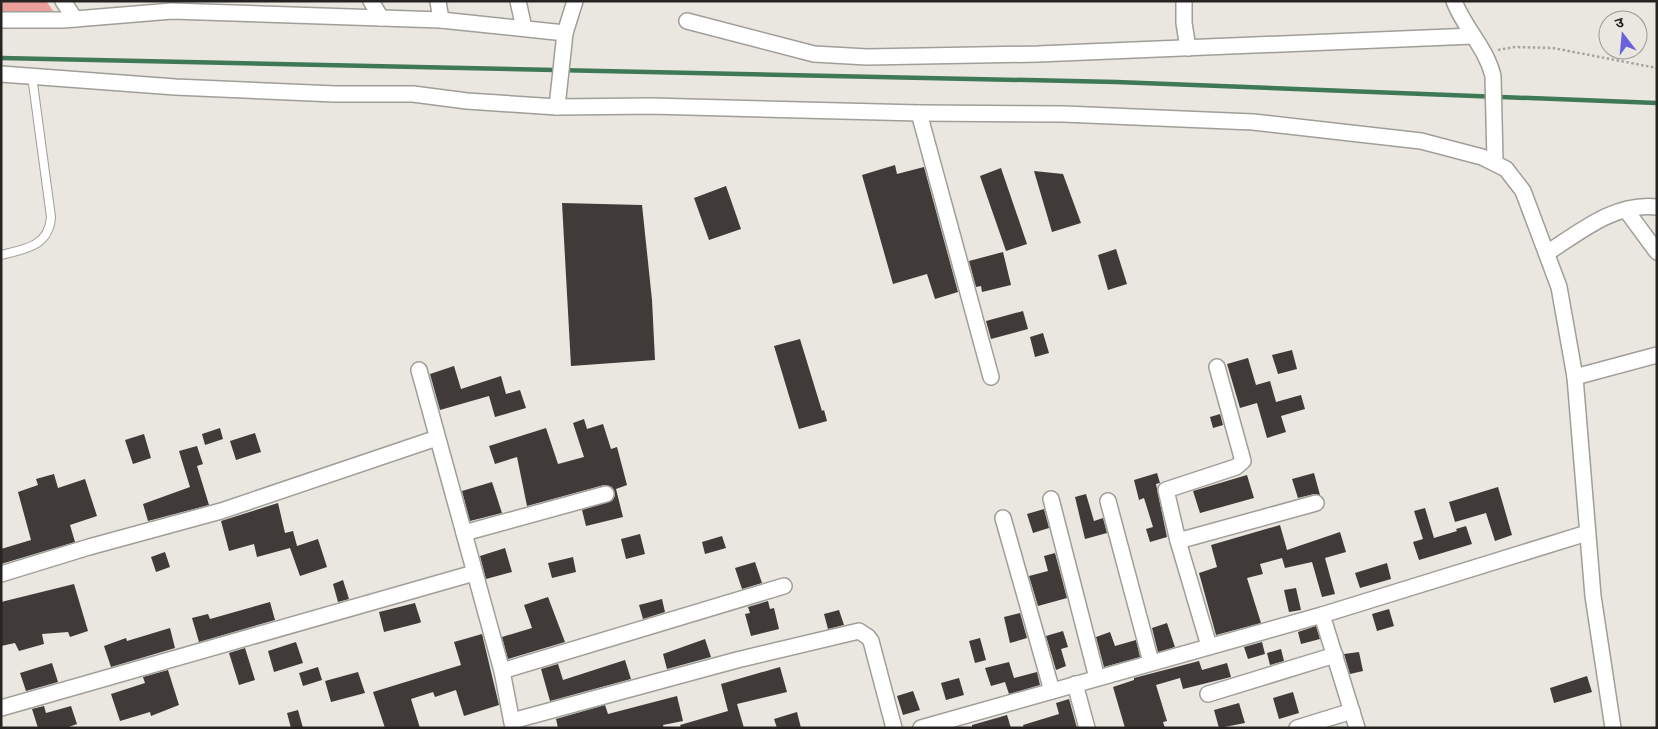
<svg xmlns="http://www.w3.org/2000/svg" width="1658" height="729" font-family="Rubik,'Noto Sans Devanagari',sans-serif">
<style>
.green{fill:#ed9f9c}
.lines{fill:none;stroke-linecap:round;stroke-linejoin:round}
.stream{stroke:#3e7856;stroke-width:4.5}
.building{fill:#403b38}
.lane-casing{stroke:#a09e98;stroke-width:10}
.street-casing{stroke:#a09e98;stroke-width:18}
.path{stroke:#a5a49e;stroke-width:2.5;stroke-dasharray:2.5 2.5;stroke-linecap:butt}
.lane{stroke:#fff;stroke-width:8}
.street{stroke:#fff;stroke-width:15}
</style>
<rect width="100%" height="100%" fill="#e9e7e0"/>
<!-- green -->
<path class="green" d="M1,1H46L59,19L1,16Z"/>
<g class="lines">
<!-- stream -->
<path class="stream" d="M1,58L1116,82L1657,103"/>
</g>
<!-- building -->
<g class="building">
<path d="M895,165L897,174L924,167L958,292L935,299L927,274L893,284L862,175Z"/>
<path d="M1001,168L1027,244L1006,251L980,176Z"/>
<path d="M1034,171L1063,174L1081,223L1052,232Z"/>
<path d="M726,186L741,229L709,240L694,198Z"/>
<path d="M562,203L642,205L652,300L655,360L571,366Z"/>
<path d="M1116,249L1127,284L1108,290L1098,255Z"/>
<path d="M1003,252L1011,285L982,292L981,286L976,287L969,261Z"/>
<path d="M1023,311L1028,329L991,339L986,321Z"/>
<path d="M1043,333L1049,353L1035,357L1030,337Z"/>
<path d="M800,339L822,411L824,410L827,421L799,429L774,346Z"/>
<path d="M1292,350L1297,369L1278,374L1272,355Z"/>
<path d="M1248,358L1256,385L1270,381L1276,402L1301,395L1305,409L1281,416L1286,432L1267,438L1257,403L1240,408L1227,364Z"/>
<path d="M454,366L461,389L501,376L506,394L520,390L526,408L495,417L489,396L440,410L430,374Z"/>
<path d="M1220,414L1223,425L1213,428L1210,417Z"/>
<path d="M584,419L587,429L603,424L611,449L617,447L627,485L616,489L623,517L586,526L582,510L612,501L615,496L612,487L604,485L527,506L517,457L495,464L489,446L546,428L558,464L584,457L573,423Z"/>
<path d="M220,428L223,439L205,445L202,434Z"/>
<path d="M255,433L261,452L236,460L230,441Z"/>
<path d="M144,434L151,458L133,464L125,440Z"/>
<path d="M197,446L203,464L197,466L209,505L148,521L143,504L190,487L179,451Z"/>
<path d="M1157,473L1160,483L1156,484L1167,537L1150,542L1146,529L1153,527L1144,498L1139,500L1134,480Z"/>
<path d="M1314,473L1320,495L1314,494L1298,498L1292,479Z"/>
<path d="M54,474L58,488L85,479L97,516L70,525L75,542L1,564V549L31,540L18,492L38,485L36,479Z"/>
<path d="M1247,475L1254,498L1200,513L1193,491Z"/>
<path d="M492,482L502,513L470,521L462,491Z"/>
<path d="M1498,487L1512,535L1495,541L1486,513L1455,522L1449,502Z"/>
<path d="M1086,494L1094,521L1103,518L1107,533L1085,539L1075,497Z"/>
<path d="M278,503L285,533L293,531L297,546L318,539L327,567L300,576L290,548L257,557L254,544L229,551L221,521Z"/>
<path d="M1425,508L1434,538L1457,531L1456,529L1466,526L1472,544L1419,560L1413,542L1423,539L1414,511Z"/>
<path d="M1044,509L1049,528L1033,533L1027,514Z"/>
<path d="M1280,525L1287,550L1340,532L1346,552L1325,558L1335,594L1322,597L1312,562L1285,568L1282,558L1260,564L1263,574L1247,578L1261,623L1216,635L1199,573L1217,567L1211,545Z"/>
<path d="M640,534L645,554L626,559L621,539Z"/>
<path d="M722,536L726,548L705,554L702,542Z"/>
<path d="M505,548L512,572L486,579L480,556Z"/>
<path d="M165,552L170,567L156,572L151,557Z"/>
<path d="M1055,553L1067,598L1038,606L1029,576L1048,571L1044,556Z"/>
<path d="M573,557L576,572L552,578L548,563Z"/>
<path d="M755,562L762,583L742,589L735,568Z"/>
<path d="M1387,563L1391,579L1360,588L1355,573Z"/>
<path d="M343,580L349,599L338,602L333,584Z"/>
<path d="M74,584L88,631L70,637L68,632L42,634L44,644L19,651L15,643L1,646V602Z"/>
<path d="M1296,588L1301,610L1289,612L1284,590Z"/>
<path d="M548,597L565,642L508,659L502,637L532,628L524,605Z"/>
<path d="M662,599L665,612L643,619L639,605Z"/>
<path d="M768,601L770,609L774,608L779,629L751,636L745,614L750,613L748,607Z"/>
<path d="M270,602L275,620L199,642L192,618L208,614L210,619Z"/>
<path d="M415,603L421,622L419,623L384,632L379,612Z"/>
<path d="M1389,609L1394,626L1377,631L1372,614Z"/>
<path d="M839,610L844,625L828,629L824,614Z"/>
<path d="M1020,613L1027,638L1010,643L1004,617Z"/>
<path d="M1167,623L1175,647L1158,652L1152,628Z"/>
<path d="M1316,626L1320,639L1301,644L1298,632Z"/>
<path d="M170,628L175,648L111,667L104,646L126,638L127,641Z"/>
<path d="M1063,631L1068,647L1061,649L1066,666L1056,670L1046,636Z"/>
<path d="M1110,632L1115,646L1136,640L1140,657L1104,667L1096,637Z"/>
<path d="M482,634L499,705L464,716L456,690L435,697L433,692L411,699L420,728H385L373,692L461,665L454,642Z"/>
<path d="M980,638L986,660L975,663L969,641Z"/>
<path d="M705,639L711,657L667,669L663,654Z"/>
<path d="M296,642L303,663L274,672L268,651Z"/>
<path d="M1262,642L1265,654L1248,659L1244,647Z"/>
<path d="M245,648L255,680L239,685L229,653Z"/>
<path d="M1281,649L1284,661L1270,665L1267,653Z"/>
<path d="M1359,652L1363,671L1350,674L1344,654Z"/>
<path d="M625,660L631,679L550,701L541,669L558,664L563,680Z"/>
<path d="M1199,661L1202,670L1227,663L1231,677L1183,689L1180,678L1156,685L1167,721L1163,722L1165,728H1125L1113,687L1134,680V678Z"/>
<path d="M1009,662L1014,678L1037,672L1040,685L1009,694L1005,682L991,686L985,668Z"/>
<path d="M52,663L58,682L26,691L20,673Z"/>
<path d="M318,667L322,680L303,686L299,673Z"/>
<path d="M780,667L787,692L737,704L744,728H681L680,725L728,711L721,684Z"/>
<path d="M168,670L179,705L151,716L150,712L120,721L111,694L145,683L143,677Z"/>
<path d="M358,672L365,693L331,702L325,681Z"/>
<path d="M1587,676L1592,692L1554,703L1550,688Z"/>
<path d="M959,678L964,695L946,700L941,683Z"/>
<path d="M913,691L920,710L903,715L897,696Z"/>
<path d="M1293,692L1299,713L1279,719L1273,698Z"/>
<path d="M677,696L683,721L663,725L664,728H558L556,719L605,705L608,714Z"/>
<path d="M1069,699L1077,728H1024L1023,725L1059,714L1056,703Z"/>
<path d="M1239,703L1245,723L1219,728L1214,710Z"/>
<path d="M44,706L46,713L71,706L77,724L66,728H38L32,709Z"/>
<path d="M298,710L303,728H291L287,713Z"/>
<path d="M797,712L801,728H777L774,719Z"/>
<path d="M1007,715L1011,728H972V725Z"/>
</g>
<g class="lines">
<!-- lane casing -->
<g class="lane-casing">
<path id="lane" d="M1,255C26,249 49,246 51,217L32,76"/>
</g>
<!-- street casing -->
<g class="street-casing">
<g id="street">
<path d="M63,1L75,19"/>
<path d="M371,1L381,18"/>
<path d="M438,1L441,20"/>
<path d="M518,1L524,28"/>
<path d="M1184,1V23L1188,48"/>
<path d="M1454,1C1464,28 1486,47 1493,76L1495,162"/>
<path d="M1,20H63L172,11L441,20L565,33"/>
<path d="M687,21L814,54L867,57L1038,54L1473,36"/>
<path d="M1,74L175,87L335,94H413L467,101L557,107L651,106L919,113L1064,114L1253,122L1421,141L1482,157L1506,169L1523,191L1559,287L1575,377L1593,596L1613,728"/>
<path d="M557,107L565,33L575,1"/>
<path d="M919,113L991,377"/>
<path d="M1626,210L1657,252"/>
<path d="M1547,253C1580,232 1615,202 1657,207"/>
<path d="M419,370L502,671L513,728"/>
<path d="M1575,377L1657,355"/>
<path d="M1051,499L1097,678"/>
<path d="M1108,501L1151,662"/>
<path d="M1003,518L1052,691"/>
<path d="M464,533L606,494"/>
<path d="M1178,541L1316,503"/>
<path d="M1,574L89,547L221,511L437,438"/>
<path d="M1322,615L1357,728"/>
<path d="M1209,646L1178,541L1166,490L1236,467L1243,461L1217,367"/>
<path d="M502,671L784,586"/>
<path d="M1075,684L1087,728"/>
<path d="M1208,694L1335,655"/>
<path d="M1,708L474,573"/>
<path d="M512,721L737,660L859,631L868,637L871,641L894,728"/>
<path d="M921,728L1322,615L1587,533"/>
<path d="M1297,728L1352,711"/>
</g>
</g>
<!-- path -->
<path class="path" d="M1498,50L1514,47L1553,48L1657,68"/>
<!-- lane -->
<use href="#lane" class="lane"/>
<!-- street -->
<use href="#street" class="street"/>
</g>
<!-- border -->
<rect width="1658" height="729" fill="none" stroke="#252422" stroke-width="5"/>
<!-- north arrow -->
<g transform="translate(1623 35) rotate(344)"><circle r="24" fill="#e9e7e0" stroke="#9b9994"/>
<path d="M0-4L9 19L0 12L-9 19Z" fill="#6862dc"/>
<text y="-8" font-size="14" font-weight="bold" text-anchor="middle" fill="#252422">उ</text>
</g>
</svg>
